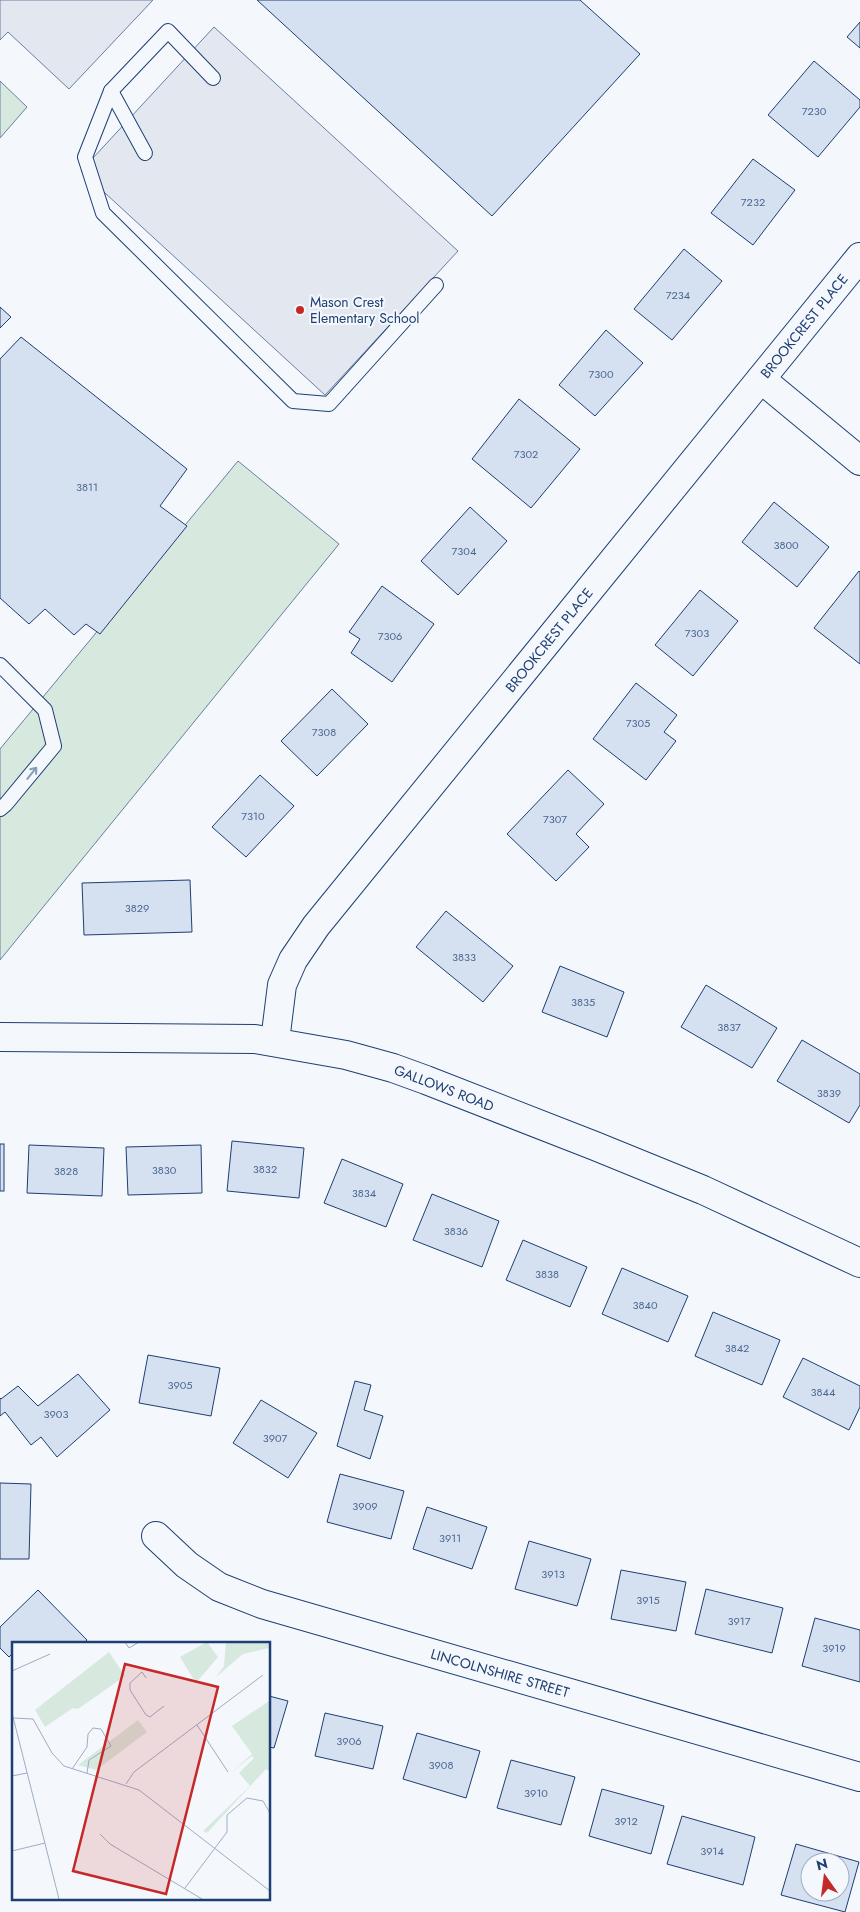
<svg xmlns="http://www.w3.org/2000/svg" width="860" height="1912" font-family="Jost,sans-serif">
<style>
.green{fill:#d7e8df;stroke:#687fa3}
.parking{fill:#e3e8f0;stroke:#687fa3}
.building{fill:#d5e0f0;stroke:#1d3f73;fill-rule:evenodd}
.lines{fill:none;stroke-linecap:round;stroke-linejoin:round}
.service-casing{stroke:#1d3f73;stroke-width:16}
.minor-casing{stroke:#1d3f73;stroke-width:30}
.secondary-casing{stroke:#1d3f73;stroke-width:30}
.service{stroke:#f4f7fb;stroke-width:14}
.minor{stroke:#f4f7fb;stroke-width:28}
.secondary{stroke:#f4f7fb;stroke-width:28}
.oneway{stroke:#889bb7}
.poi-dot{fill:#c62828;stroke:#f4f7fb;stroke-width:2}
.labels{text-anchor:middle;stroke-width:4;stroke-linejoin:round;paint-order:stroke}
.number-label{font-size:11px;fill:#4b6792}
.poi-label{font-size:14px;fill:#1d3f73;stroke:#f4f7fb;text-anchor:start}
.street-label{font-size:14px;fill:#1d3f73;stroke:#f4f7fb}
.inset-road{fill:none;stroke:#9eadc5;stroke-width:1}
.view{fill:#c62828;fill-opacity:0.15;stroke:#c62828;stroke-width:2.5}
.inset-edge{fill:none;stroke:#1d3f73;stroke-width:2.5}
</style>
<rect width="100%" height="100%" fill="#f4f7fb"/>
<!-- green -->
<g class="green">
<path d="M0,81L27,107L0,138Z"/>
<path d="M238,461L339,544L0,960V749Z"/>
</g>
<!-- parking -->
<g class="parking">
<path d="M0,0H153L69,89L8,32L0,40Z"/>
<path d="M214,27L458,251L325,395L81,171Z"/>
</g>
<!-- building -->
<g class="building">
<path d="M257,0H580L640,54L492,216Z"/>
<path d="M860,22V48L847,37Z"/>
<path d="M814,61L860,100V107L818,157L768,115Z"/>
<path d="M753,159L795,190L753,245L711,213Z"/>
<path d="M684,249L722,281L672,340L634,309Z"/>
<path d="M0,307L11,317L0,328Z"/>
<path d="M606,330L643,363L595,416L559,385Z"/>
<path d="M21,337L187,469L160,506L187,526L100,634L86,624L74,635L45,609L29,624L0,598V359Z"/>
<path d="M519,399L580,449L531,508L472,459Z"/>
<path d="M774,502L829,547L797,587L742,542Z"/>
<path d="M470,507L507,541L458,595L421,561Z"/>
<path d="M859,571L860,572V664L814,628Z"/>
<path d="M382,586L434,624L392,682L351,653L360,639L349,632Z"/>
<path d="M700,590L738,621L693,676L655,645Z"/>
<path d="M636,683L677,715L664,732L676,741L646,780L593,739Z"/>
<path d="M332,689L368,724L317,776L281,741Z"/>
<path d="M568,770L604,804L576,834L589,847L556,881L507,834Z"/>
<path d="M260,775L294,806L246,857L212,827Z"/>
<path d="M190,880L192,932L84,935L82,883Z"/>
<path d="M446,911L513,966L483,1002L416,947Z"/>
<path d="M560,966L624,992L607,1037L542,1012Z"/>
<path d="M706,985L777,1028L752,1068L681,1027Z"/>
<path d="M802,1040L860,1074V1105L849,1123L777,1081Z"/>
<path d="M232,1141L304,1148L299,1198L227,1191Z"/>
<rect x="0" y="1144" width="4" height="47"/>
<path d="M29,1145L104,1148L102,1196L27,1193Z"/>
<path d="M201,1145L202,1193L128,1195L126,1147Z"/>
<path d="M342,1159L403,1184L386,1227L324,1203Z"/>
<path d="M432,1194L499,1221L482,1267L413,1240Z"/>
<path d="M523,1240L587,1267L570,1307L506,1280Z"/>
<path d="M622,1268L688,1296L668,1342L602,1314Z"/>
<path d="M713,1312L780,1340L762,1385L695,1356Z"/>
<path d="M148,1355L220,1368L211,1416L139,1403Z"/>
<path d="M803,1358L860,1386V1407L849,1430L783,1397Z"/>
<path d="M78,1374L110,1410L57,1457L41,1437L31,1445L5,1412L0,1416V1398L1,1399L18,1386L38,1406Z"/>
<path d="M355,1381L371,1385L364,1410L383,1416L370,1459L337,1446Z"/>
<path d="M261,1400L317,1433L288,1478L233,1443Z"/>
<path d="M340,1474L404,1491L391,1539L327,1522Z"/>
<path d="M0,1483L31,1484L29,1559H0Z"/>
<path d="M427,1507L487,1527L472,1569L413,1549Z"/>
<path d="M529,1541L591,1559L577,1606L515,1589Z"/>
<path d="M621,1570L686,1582L676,1631L611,1619Z"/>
<path d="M706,1589L783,1608L772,1653L695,1634Z"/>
<path d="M38,1590L87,1640L84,1643H14V1652L9,1657L0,1648V1627Z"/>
<path d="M815,1618L860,1630V1682L802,1666Z"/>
<path d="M269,1696L288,1701L274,1748L269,1747Z"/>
<path d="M325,1713L383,1726L373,1769L315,1756Z"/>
<path d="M417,1733L480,1751L466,1798L403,1779Z"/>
<path d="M511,1760L575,1777L561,1825L497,1808Z"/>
<path d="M602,1789L664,1806L651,1854L589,1836Z"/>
<path d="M682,1816L755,1837L743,1885L667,1864Z"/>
<path d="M796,1844L859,1862L845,1912L781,1895ZM810,1862H840V1892H810Z"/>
</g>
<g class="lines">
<!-- service casing -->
<g class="service-casing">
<g id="service">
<path d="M213,78L168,31L111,91L85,157L103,213L293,401L329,404L436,285"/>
<path d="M111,91L145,153"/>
<path d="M0,665L45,710L54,746L6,804L0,809"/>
</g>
</g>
<!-- minor casing -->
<g class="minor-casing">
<g id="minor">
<path d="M761,379L860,461"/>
<path d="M275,1041L282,985L293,960L316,926L860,257"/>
<path d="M156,1536L187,1565L219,1587L262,1604L860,1777"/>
</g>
</g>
<!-- secondary casing -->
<g class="secondary-casing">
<path id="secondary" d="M0,1037L255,1039L346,1055L393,1068L426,1080L595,1146L703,1190L860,1263"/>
</g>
<!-- service -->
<use href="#service" class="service"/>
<!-- minor -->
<use href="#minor" class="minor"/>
<!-- secondary -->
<use href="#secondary" class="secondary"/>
</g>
<!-- one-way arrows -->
<defs><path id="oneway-shaft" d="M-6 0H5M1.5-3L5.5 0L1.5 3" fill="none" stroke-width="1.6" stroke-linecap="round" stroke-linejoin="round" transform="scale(1.25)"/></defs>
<use class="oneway" href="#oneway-shaft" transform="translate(32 773) rotate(-51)"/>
<!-- markers -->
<circle class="poi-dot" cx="300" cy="310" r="5"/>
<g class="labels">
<!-- number labels -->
<g class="number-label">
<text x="814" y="115">7230</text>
<text x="753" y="206">7232</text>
<text x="678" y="299">7234</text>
<text x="601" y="378">7300</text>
<text x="526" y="458">7302</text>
<text x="87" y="491">3811</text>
<text x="786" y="549">3800</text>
<text x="464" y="555">7304</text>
<text x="697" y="637">7303</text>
<text x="390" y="640">7306</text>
<text x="638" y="727">7305</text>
<text x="324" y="736">7308</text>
<text x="253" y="820">7310</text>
<text x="555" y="823">7307</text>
<text x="137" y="912">3829</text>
<text x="464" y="961">3833</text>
<text x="583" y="1006">3835</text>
<text x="729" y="1031">3837</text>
<text x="829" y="1097">3839</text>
<text x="265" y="1173">3832</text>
<text x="164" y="1174">3830</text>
<text x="66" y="1175">3828</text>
<text x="364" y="1197">3834</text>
<text x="456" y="1235">3836</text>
<text x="547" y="1278">3838</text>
<text x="645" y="1309">3840</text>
<text x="737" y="1352">3842</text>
<text x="180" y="1389">3905</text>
<text x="823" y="1396">3844</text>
<text x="56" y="1418">3903</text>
<text x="275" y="1442">3907</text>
<text x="365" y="1510">3909</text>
<text x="450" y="1542">3911</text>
<text x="553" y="1578">3913</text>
<text x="648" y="1604">3915</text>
<text x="739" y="1625">3917</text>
<text x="834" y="1652">3919</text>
<text x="349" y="1745">3906</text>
<text x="441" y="1769">3908</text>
<text x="536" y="1797">3910</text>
<text x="626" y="1825">3912</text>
<text x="712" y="1855">3914</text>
</g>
<!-- poi labels -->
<g class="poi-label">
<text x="310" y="307">Mason Crest<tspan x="310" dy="16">Elementary School</tspan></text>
</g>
<!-- street labels -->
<g class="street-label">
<text transform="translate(804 326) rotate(-51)" y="5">BROOKCREST PLACE</text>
<text transform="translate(549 640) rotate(-51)" y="5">BROOKCREST PLACE</text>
<text transform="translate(444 1088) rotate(21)" y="5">GALLOWS ROAD</text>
<text transform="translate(500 1673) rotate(16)" y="5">LINCOLNSHIRE STREET</text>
</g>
</g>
<!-- overview -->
<g transform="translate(12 1642)">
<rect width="258" height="258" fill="#f4f7fb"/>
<path d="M195,0L206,15L184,41L168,15ZM214,0H257V6L231,12L204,35L212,24ZM97,10L113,34L66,67L61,66L33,85L23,68ZM257,59V129L254,127L195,191L191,189L238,144L227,131L242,116L240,114L221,129L240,112L220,84ZM126,78L135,90L84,128L66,123Z" fill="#d7e8df"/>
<path class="inset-road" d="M113,0L117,6L127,0M0,29L38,12M134,36L130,30L118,41V48L134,73L138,75L152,64M0,71L47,257M1,76L21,77L40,111L52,124L127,148L258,249M185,83L216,130M60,127L75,105L76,92L81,86L89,87L99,104L77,118L75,131M0,134L15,131M114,142L122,130L251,33M88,192L98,202L190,257M0,209L33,201M173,246L215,190V173L235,156L251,159L258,171"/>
<path class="view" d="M113,22L206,45L154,252L61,229Z"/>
<rect width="258" height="258" class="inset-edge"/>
</g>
<!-- north arrow -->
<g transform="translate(825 1877) rotate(346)"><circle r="24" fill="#f4f7fb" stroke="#9eadc5"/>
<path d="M0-4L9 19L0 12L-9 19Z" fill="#c62828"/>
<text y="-8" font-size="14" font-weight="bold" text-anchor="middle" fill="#1d3f73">N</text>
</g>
</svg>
